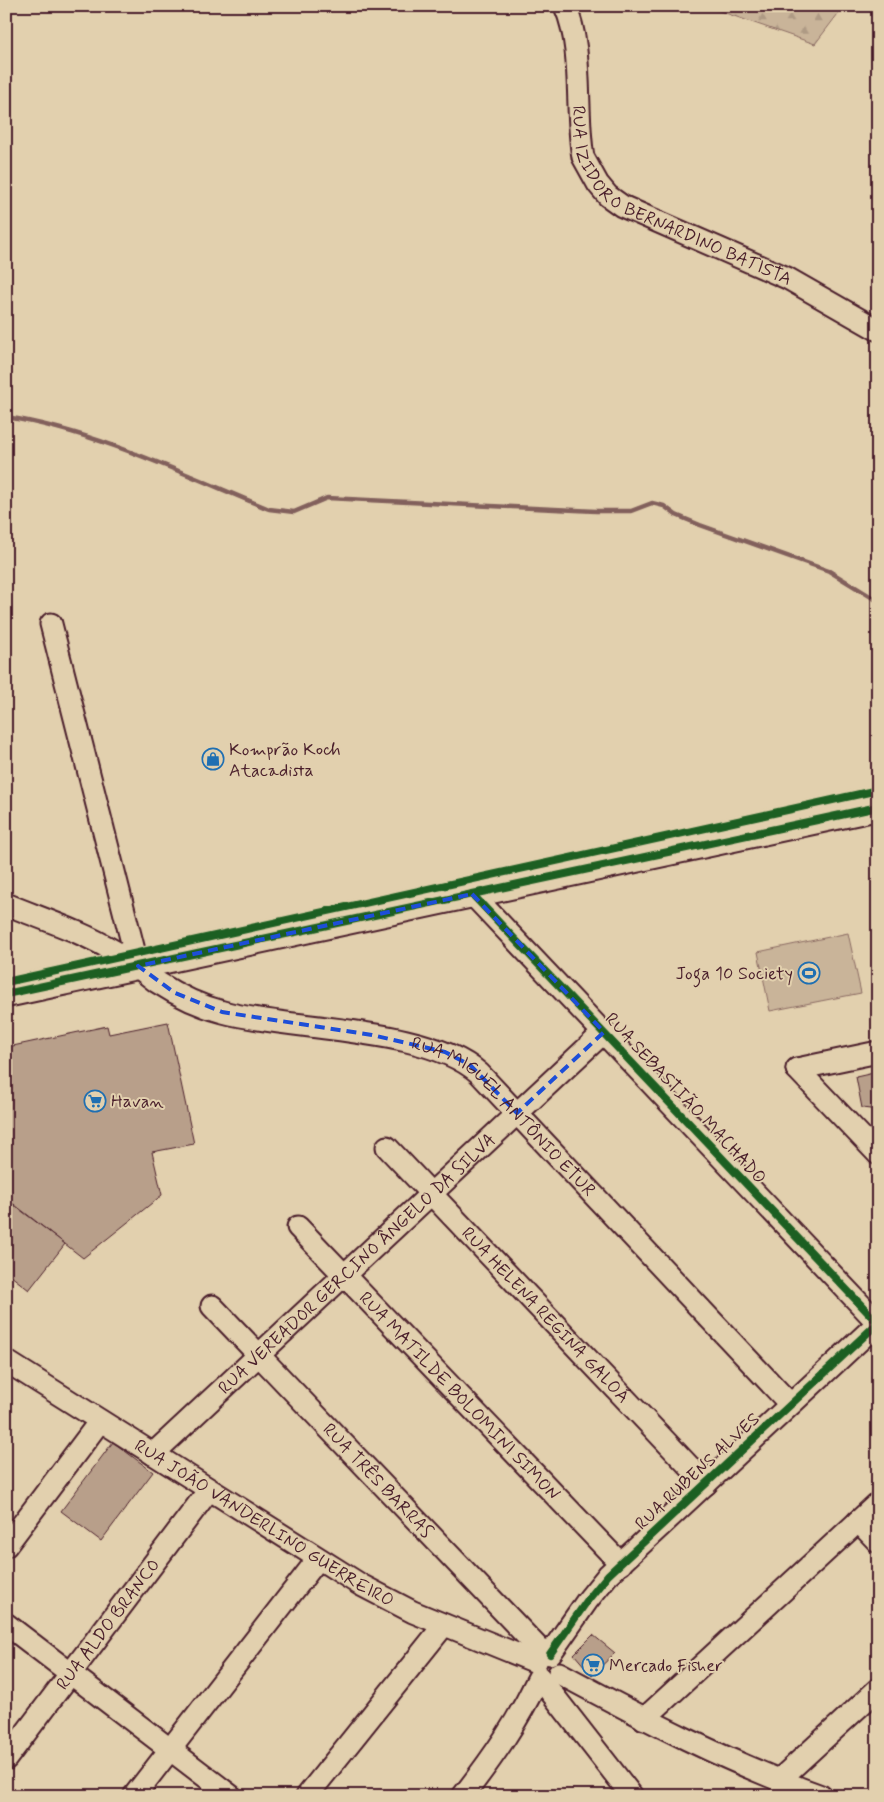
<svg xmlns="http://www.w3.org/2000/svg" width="884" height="1802" font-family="Mynerve,sans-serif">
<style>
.forest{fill:url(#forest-firs);stroke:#8a6a62}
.garden{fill:#c9b499;stroke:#8a6a62}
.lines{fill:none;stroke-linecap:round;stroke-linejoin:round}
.stream{stroke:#82605c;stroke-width:4.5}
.building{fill:#b89f8a;stroke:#4a1f2b}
.minor-casing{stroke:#4a1f2b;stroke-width:25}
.major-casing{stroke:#4a1f2b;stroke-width:30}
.minor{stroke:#e2d0ae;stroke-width:21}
.major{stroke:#e2d0ae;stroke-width:26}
.cycleway-casing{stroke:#e2d0ae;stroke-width:11}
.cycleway{stroke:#1b5e20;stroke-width:8}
.marked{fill:none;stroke:#1d4ed8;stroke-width:4;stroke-dasharray:10 6;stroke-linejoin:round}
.labels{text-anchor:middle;stroke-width:4;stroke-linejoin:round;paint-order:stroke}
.street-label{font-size:18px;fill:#4a1f2b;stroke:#e2d0ae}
.poi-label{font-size:18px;fill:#4a1f2b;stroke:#e2d0ae;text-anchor:start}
</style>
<defs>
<pattern id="forest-firs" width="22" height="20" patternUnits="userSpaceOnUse" patternTransform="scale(1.25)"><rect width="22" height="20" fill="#c9b499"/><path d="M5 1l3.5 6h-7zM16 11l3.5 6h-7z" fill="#ae9a84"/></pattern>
</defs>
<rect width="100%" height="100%" fill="#e2d0ae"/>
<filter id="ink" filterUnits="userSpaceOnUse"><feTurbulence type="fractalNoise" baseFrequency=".02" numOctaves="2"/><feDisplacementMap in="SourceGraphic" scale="10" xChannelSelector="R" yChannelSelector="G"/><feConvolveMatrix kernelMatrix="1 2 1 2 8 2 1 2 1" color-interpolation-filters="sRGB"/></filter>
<g filter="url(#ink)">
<!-- forest -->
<path class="forest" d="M705,6H844L815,44Z"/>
<!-- garden -->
<path class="garden" d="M848,933L861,993L770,1011L758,952Z"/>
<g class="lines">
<!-- stream -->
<path class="stream" d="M6,417C96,431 186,475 269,509L294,512L327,498L596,511H631L652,503L664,506L676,515L700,525L829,571L878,601"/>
</g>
<!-- building -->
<g class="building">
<path d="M168,1022L194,1144L152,1152L162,1195L83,1258L6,1198V1059L10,1058L8,1047L107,1026L109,1034Z"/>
<path d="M878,1072V1110L862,1108L856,1077Z"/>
<path d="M6,1199L65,1244L29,1290L6,1272Z"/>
<path d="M113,1442L153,1472L101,1541L61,1511Z"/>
<path d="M593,1635L615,1653L592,1675L574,1654Z"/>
</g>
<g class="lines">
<!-- minor casing -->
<g class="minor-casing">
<g id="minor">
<path id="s1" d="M565,6C584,48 575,112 583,157L598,184L608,196L622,206L787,278L878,330"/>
<path d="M51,624L138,966"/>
<path d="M472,894L878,1323L608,1575L587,1601L550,1654"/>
<path id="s2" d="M6,904C42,919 81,931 114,951C130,959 143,972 157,982C177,995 200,1006 223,1012C293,1031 426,1026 479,1073L790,1404"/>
<path d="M797,1069L878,1154"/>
<path d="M797,1069L878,1052"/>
<path id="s3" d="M387,1147L706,1484"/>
<path id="s4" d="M298,1227L621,1564"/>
<path id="s5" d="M212,1306L544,1654"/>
<path id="s6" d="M6,1361L361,1585L413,1612L536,1662"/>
<path id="s7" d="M153,1454L604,1032"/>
<path d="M858,1521L878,1542"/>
<path d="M6,1546L100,1421"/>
<path d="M6,1624L231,1796"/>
<path d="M559,1673C644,1719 729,1763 821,1796"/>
<path d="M644,1719L878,1503"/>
<path id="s8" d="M6,1759L209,1490"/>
<path d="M778,1781L878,1689"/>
<path d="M134,1796L318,1559"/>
<path d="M307,1796L444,1625"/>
<path d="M463,1796C494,1756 517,1723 539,1677L632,1796"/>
</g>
</g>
<!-- major casing -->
<g class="major-casing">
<path id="major" d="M6,994L878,807"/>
</g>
<!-- minor -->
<use href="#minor" class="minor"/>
<!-- major -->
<use href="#major" class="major"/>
<!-- cycleway casing -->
<g class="cycleway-casing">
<g id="cycleway">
<path d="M472,894L878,1323L608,1575L587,1601L550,1654"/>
<path d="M6,982L878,790"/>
<path d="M6,994L878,807"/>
</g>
</g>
<!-- cycleway -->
<use href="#cycleway" class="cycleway"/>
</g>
</g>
<!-- marked area -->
<path class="marked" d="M472,894L604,1032L517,1113L470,1065L445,1052L372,1035L222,1012L175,993L138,966Z"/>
<!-- icons -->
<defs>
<g id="shop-ring" transform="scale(1.125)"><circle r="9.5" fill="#e2d0ae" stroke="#1f6fb2" stroke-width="1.5"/><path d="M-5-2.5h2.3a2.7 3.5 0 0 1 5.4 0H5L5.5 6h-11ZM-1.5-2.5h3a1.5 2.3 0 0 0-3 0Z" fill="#1f6fb2"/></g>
<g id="stadium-ring" transform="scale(1.125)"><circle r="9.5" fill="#e2d0ae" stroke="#1f6fb2" stroke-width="1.5"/><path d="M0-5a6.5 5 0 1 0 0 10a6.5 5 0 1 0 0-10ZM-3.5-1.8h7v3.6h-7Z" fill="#1f6fb2"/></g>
<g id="supermarket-ring" transform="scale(1.125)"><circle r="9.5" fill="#e2d0ae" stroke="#1f6fb2" stroke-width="1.5"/><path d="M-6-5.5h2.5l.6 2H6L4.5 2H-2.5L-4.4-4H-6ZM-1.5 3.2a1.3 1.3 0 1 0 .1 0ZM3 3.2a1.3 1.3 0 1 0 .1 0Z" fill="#1f6fb2"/></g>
</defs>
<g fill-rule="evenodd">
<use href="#shop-ring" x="213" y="759"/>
<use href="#stadium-ring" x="809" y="973"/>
<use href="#supermarket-ring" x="95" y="1101"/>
<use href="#supermarket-ring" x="593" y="1665"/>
</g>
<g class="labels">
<!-- street labels -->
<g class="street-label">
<text dy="6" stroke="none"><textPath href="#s1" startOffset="251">RUA IZIDORO BERNARDINO BATISTA</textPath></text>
<text transform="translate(686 1098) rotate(47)" y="6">RUA SEBASTIÃO MACHADO</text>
<text dy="6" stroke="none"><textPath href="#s2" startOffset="555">RUA MIGUEL ANTÔNIO ETUR</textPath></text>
<text dy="6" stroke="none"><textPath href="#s7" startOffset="279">RUA VEREADOR GERCINO ÂNGELO DA SILVA</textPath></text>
<text dy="6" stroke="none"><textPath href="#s3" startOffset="231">RUA HELENA REGINA GALOÁ</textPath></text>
<text dy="6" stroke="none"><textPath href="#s4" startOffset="234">RUA MATILDE BOLOMINI SIMON</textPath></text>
<text transform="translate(697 1471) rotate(-43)" y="6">RUA RUBENS ALVES</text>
<text dy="6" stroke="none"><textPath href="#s5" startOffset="241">RUA TRÊS BARRAS</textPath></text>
<text dy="6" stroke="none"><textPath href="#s6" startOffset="305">RUA JOÃO VANDERLINO GUERREIRO</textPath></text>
<text dy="6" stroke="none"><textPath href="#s8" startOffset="169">RUA ALDO BRANCO</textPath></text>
</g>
<!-- poi labels -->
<g class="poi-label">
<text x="229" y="755">Komprão Koch<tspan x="229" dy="21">Atacadista</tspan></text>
<text x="793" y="979" text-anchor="end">Joga 10 Society</text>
<text x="111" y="1107">Havan</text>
<text x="609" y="1671">Mercado Fisher</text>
</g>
</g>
<!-- margin -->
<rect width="884" height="1802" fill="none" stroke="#e2d0ae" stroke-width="25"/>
<rect x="12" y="12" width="859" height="1777" fill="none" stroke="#4a1f2b" stroke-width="2" filter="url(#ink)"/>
</svg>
